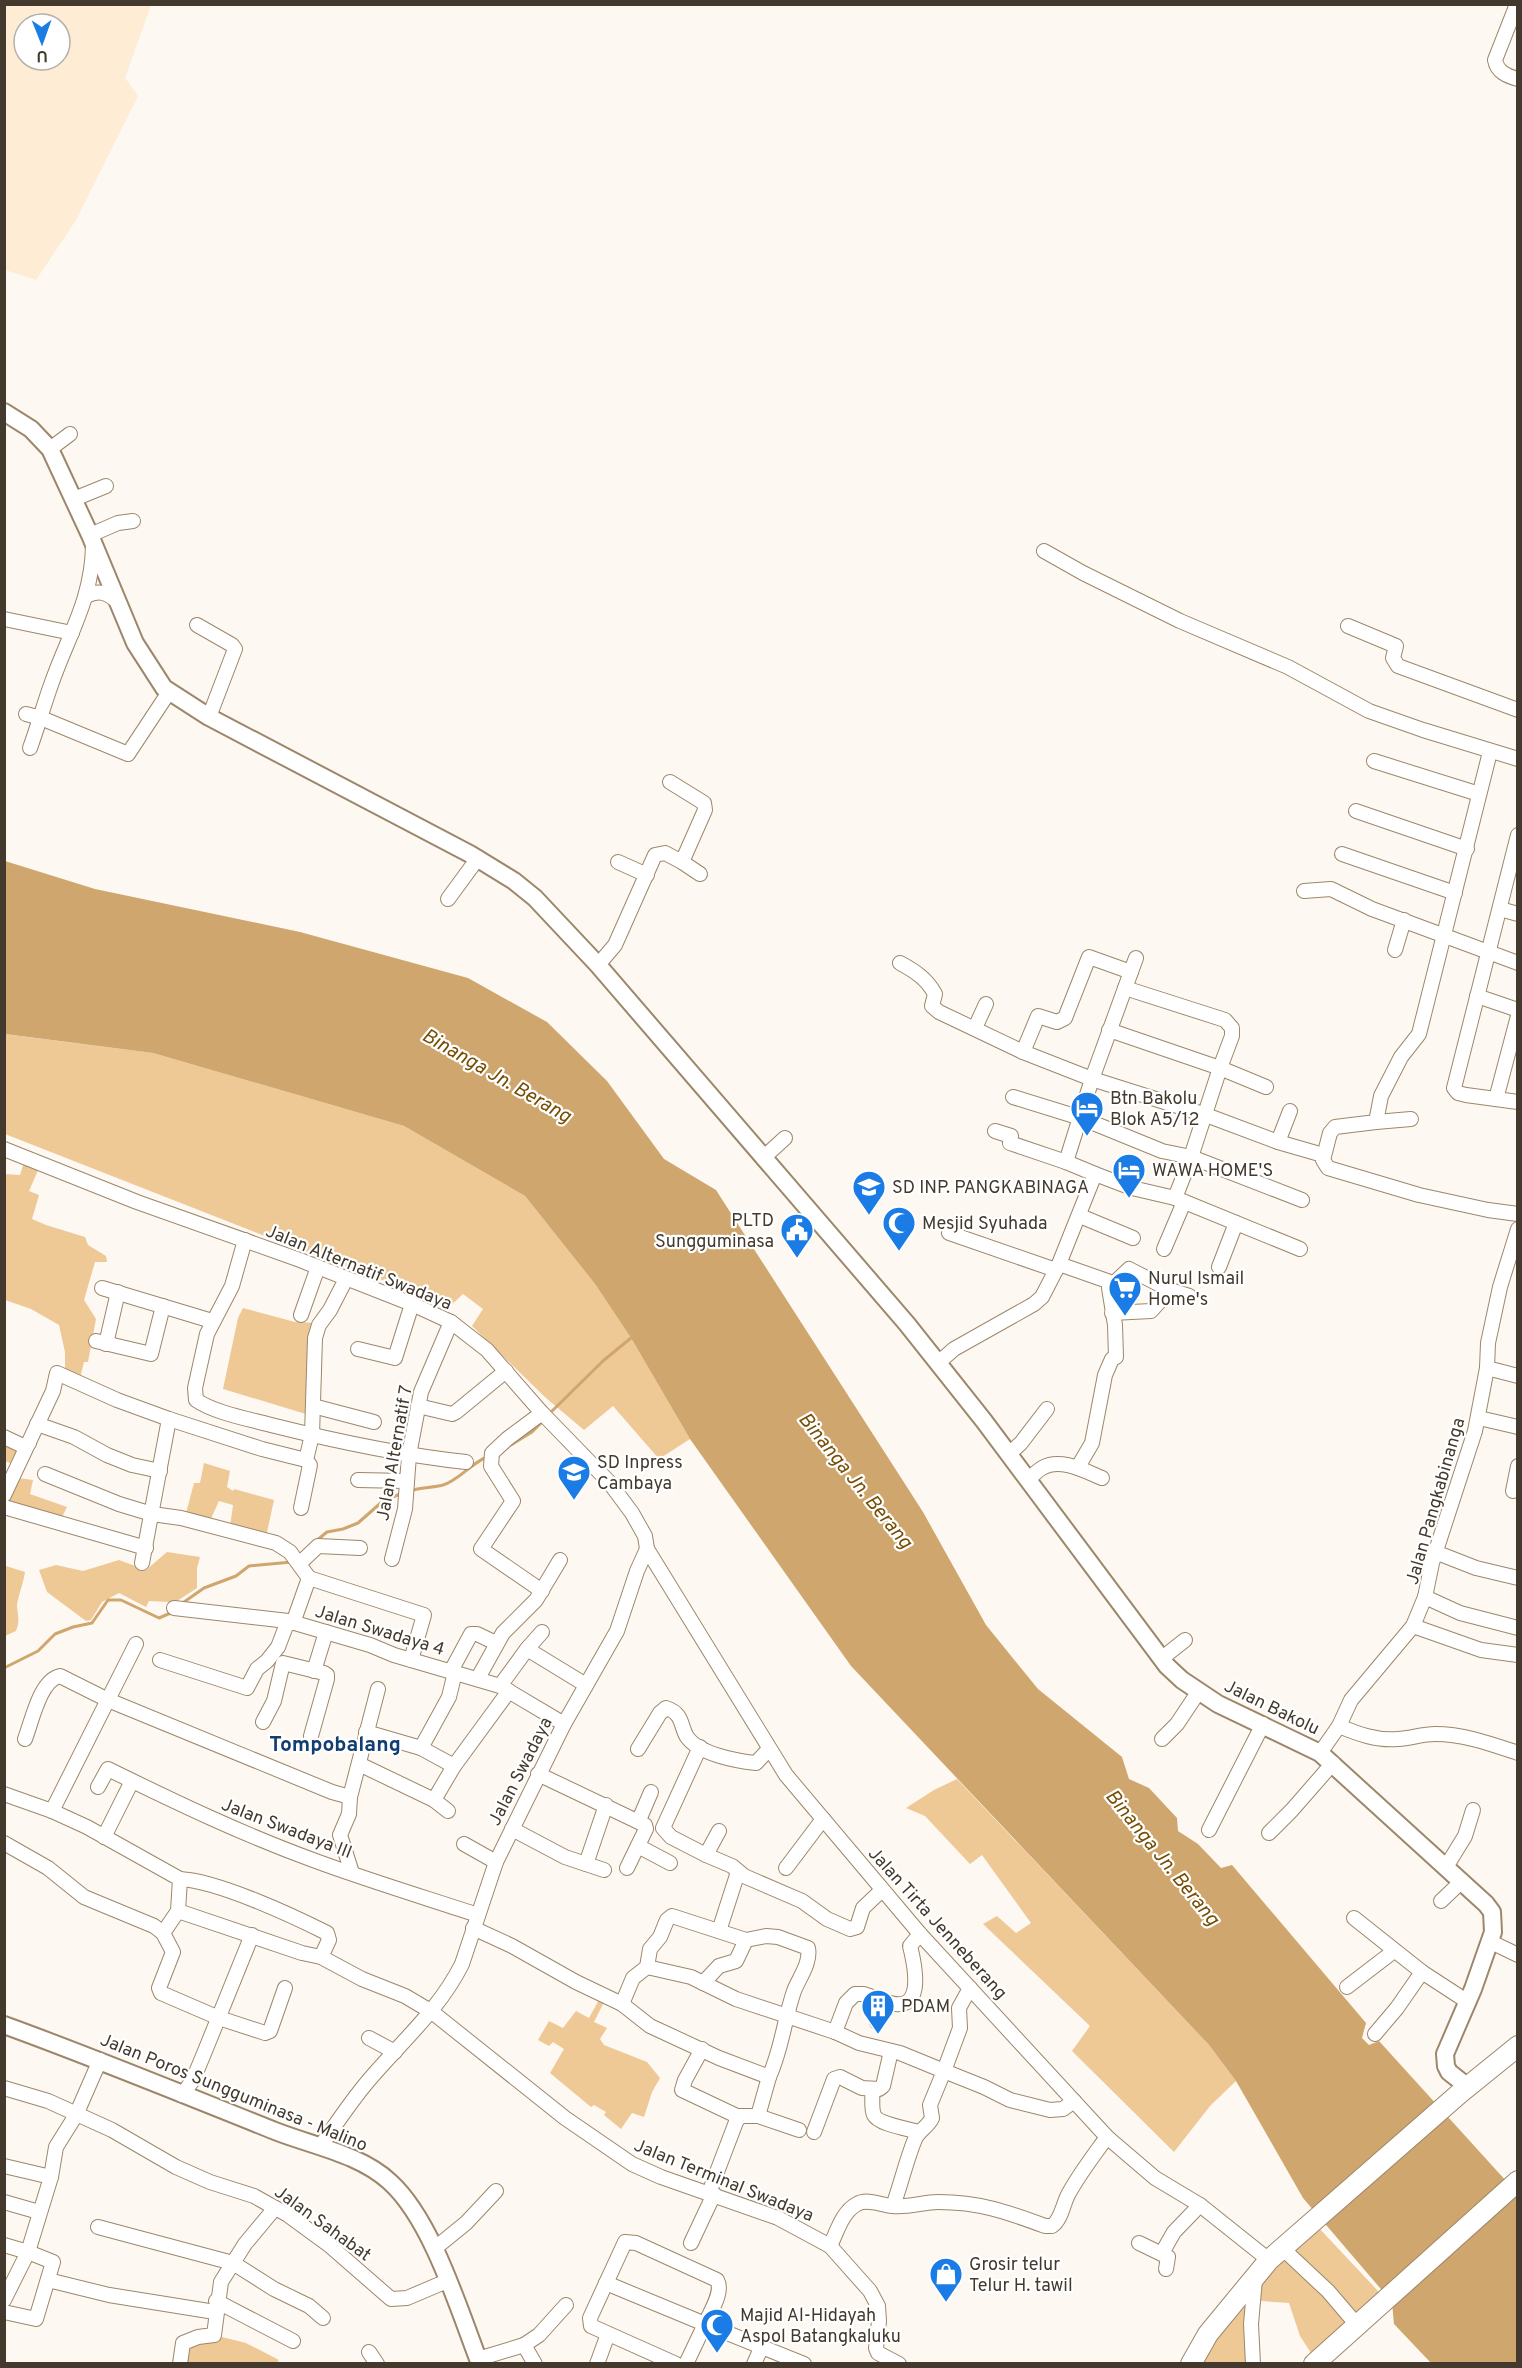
<svg xmlns="http://www.w3.org/2000/svg" width="1522" height="2368" font-family="Overpass,sans-serif">
<style>
.built{fill:#feecd5;fill-rule:evenodd}
.green{fill:#eec895}
.water{fill:#cfa66d}
.lines{fill:none;stroke-linecap:round;stroke-linejoin:round}
.stream{stroke:#cfa66d;stroke-width:3}
.minor-casing{stroke:#9d876a;stroke-width:16}
.major-casing{stroke:#9d876a;stroke-width:20}
.highway-casing{stroke:#9d876a;stroke-width:22}
.minor{stroke:#fff;stroke-width:14}
.major{stroke:#fff;stroke-width:16}
.highway{stroke:#fff;stroke-width:20}
.labels{text-anchor:middle;stroke-width:4.5;stroke-linejoin:round;paint-order:stroke}
.poi-label{font-size:18px;fill:#43392d;stroke:#fff;text-anchor:start}
.street-label{font-size:18px;fill:#43392d;stroke:#fff}
.water-label{font-size:20px;font-style:italic;fill:#764e04;stroke:#fff}
.quarter-label{font-size:21px;font-weight:bold;fill:#123e71;stroke:#fff}
</style>
<rect width="100%" height="100%" fill="#fdf8f2"/>
<!-- built -->
<path class="built" d="M4,5H151L125,78L138,96L76,220L36,280L5,270ZM24,24H60V60H24Z"/>
<!-- green -->
<g class="green">
<path d="M4,1034L153,1053L404,1126L525,1196L595,1284L631,1338L690,1439L659,1459L613,1406L584,1430L546,1398L472,1326L483,1309L463,1294L448,1308L375,1277L293,1247L5,1134Z"/>
<path d="M25,1159L39,1168L29,1191L39,1195L32,1219L46,1225L85,1237L88,1245L106,1256L107,1262H95L84,1300L96,1319L88,1362H84L80,1378L65,1370V1352L59,1325L31,1309L5,1300L4,1174L20,1175Z"/>
<path d="M243,1308L295,1322L317,1323L309,1415L223,1389L238,1318Z"/>
<path d="M4,1439L28,1450L17,1466L5,1461Z"/>
<path d="M204,1463L230,1471L227,1487L233,1491L234,1489L274,1500L266,1537L230,1527L233,1505L219,1501L209,1523L185,1517L194,1483H200Z"/>
<path d="M18,1478L33,1480L30,1494L67,1507L58,1525L5,1508L4,1497Z"/>
<path d="M167,1552L200,1557L197,1568V1588L171,1605L169,1602L149,1601L146,1607L119,1593L102,1602L91,1620L86,1621L47,1592L39,1570L56,1565L83,1571L119,1560L146,1570Z"/>
<path d="M6,1566L25,1572C24,1581 17,1600 17,1606C18,1617 20,1621 16,1631L5,1636L4,1567Z"/>
<path d="M957,1779L1209,2045L1236,2081L1210,2106L1174,2152L1072,2051L1090,2026L983,1924L997,1916L1016,1933L1031,1923L982,1855L970,1864L925,1816L906,1808L934,1790Z"/>
<path d="M600,1998L605,2000L594,2022L607,2028L600,2039L604,2045L647,2062L660,2078L652,2092L644,2117L632,2113L621,2129L604,2115L606,2112L594,2105L591,2107L550,2073L564,2049L553,2042L549,2046L538,2040L549,2021L563,2028L576,2011L589,2018Z"/>
<path d="M1317,2226L1379,2292L1311,2353L1300,2336L1289,2303L1261,2301L1260,2281Z"/>
<path d="M1245,2306L1248,2310L1249,2363L1200,2364L1213,2344Z"/>
<path d="M218,2336L246,2343L279,2360L276,2364H183L185,2347Z"/>
</g>
<!-- water -->
<path class="water" d="M5,861L95,889L300,932L468,978L547,1022L607,1081L664,1159L716,1190L923,1512L986,1625L1038,1689L1122,1757L1129,1779L1149,1788L1177,1818L1178,1831L1198,1844L1221,1868L1232,1865L1366,2023L1362,2038L1369,2045L1379,2041L1517,2193V2363H1431L1394,2324L1392,2302L1303,2198L1236,2081L1209,2045L851,1666L690,1439L631,1338L595,1284L525,1196L404,1126L153,1053L5,1034Z"/>
<g class="lines">
<!-- stream -->
<g class="stream">
<path d="M548,1415L604,1360L631,1338"/>
<path d="M506,1448L532,1432L544,1420"/>
<path d="M410,1491C420,1487 432,1488 443,1485C459,1480 470,1464 487,1457"/>
<path d="M316,1541L327,1532L343,1529L358,1523L383,1501L400,1494"/>
<path d="M184,1602L204,1588L236,1576L249,1566L292,1562"/>
<path d="M4,1668L38,1651L55,1634L73,1627L92,1623L108,1600H121L159,1618L173,1612"/>
</g>
<!-- minor casing -->
<g class="minor-casing">
<g id="minor">
<path d="M1517,4L1495,60C1497,72 1507,76 1518,79"/>
<path d="M50,449L70,434"/>
<path d="M74,499L106,486"/>
<path d="M90,535L118,523L133,521"/>
<path d="M1044,551L1083,573L1180,621L1288,667L1369,711L1423,730L1518,759"/>
<path d="M86,596C100,589 108,593 119,603"/>
<path d="M4,619L72,633"/>
<path d="M197,625L232,645L235,649L209,717"/>
<path d="M1348,626L1396,646L1393,658L1398,666L1518,710"/>
<path d="M26,714L41,718L128,754L169,692"/>
<path d="M30,748C38,726 44,704 52,682C69,634 92,599 93,546"/>
<path d="M1490,752L1419,1034L1401,1057L1381,1096L1376,1122L1335,1127L1330,1133L1323,1160L1328,1168L1419,1195L1488,1210L1518,1214"/>
<path d="M1374,761L1479,794"/>
<path d="M1356,811L1467,849"/>
<path d="M1518,835L1454,1088L1458,1093L1466,1095L1518,1102"/>
<path d="M1342,854L1455,893"/>
<path d="M618,862L647,875"/>
<path d="M682,862L700,874"/>
<path d="M1304,891L1331,889L1372,909L1518,963"/>
<path d="M448,899L478,858"/>
<path d="M1500,909L1518,914"/>
<path d="M1395,950L1404,920"/>
<path d="M900,963C915,971 927,979 935,994L932,1006L939,1012L1023,1052"/>
<path d="M598,965L615,945L655,855L665,853L682,862L705,810L704,803L670,782"/>
<path d="M1131,972L1089,957L1065,1018L1057,1022L1038,1016L1023,1052L1092,1079L1206,1115L1278,1142L1323,1155"/>
<path d="M1477,996L1518,1010"/>
<path d="M975,1028L986,1004"/>
<path d="M1109,1030L1220,1068L1266,1087"/>
<path d="M1013,1097L1081,1118L1162,1151L1191,1157L1302,1200"/>
<path d="M1496,1099L1518,1016"/>
<path d="M1376,1122L1411,1119"/>
<path d="M995,1131L1011,1136L1010,1143L1066,1162"/>
<path d="M1278,1142L1290,1111"/>
<path d="M4,1149L137,1202L300,1260L412,1304L451,1322L487,1350L542,1413L609,1482L632,1513L645,1536L647,1549"/>
<path d="M763,1158L785,1138"/>
<path d="M1095,1174L1132,1188L1175,1198L1191,1157L1220,1068L1232,1036V1028L1225,1020L1125,988"/>
<path d="M1175,1198L1300,1249"/>
<path d="M1080,1216L1133,1238"/>
<path d="M949,1233L1056,1270"/>
<path d="M245,1240L232,1286L207,1334L195,1388L196,1400C215,1413 249,1419 271,1425C335,1441 399,1455 466,1462"/>
<path d="M1164,1249L1184,1202"/>
<path d="M1059,1264L1113,1283"/>
<path d="M1219,1267L1236,1223"/>
<path d="M102,1288L212,1321"/>
<path d="M1112,1313L1151,1311L1170,1290"/>
<path d="M301,1315L318,1267"/>
<path d="M96,1341L151,1354L163,1306"/>
<path d="M106,1344L118,1292"/>
<path d="M358,1349L395,1358L412,1304"/>
<path d="M938,1363L954,1349L1034,1304L1042,1297L1059,1264L1095,1174L1066,1162L1092,1079L1136,958"/>
<path d="M1487,1368L1518,1376"/>
<path d="M313,1406L374,1422"/>
<path d="M418,1406L452,1414L456,1412L506,1371"/>
<path d="M1479,1418L1518,1427"/>
<path d="M37,1424L74,1437L107,1455L132,1465L160,1471"/>
<path d="M4,1437L23,1446L29,1443"/>
<path d="M1009,1454L1021,1443L1047,1409"/>
<path d="M1078,1467L1092,1443L1105,1375L1112,1359L1116,1357L1115,1325L1109,1288L1129,1269L1170,1290L1189,1296"/>
<path d="M45,1474L119,1504L152,1514L181,1518L276,1543L290,1552L309,1578"/>
<path d="M358,1480L407,1481"/>
<path d="M1028,1480C1032,1476 1037,1471 1042,1468C1060,1457 1085,1471 1102,1478"/>
<path d="M1513,1491L1518,1466"/>
<path d="M4,1495L53,1391L57,1373L117,1400L169,1419L262,1449L306,1460L312,1435L315,1338L319,1325L330,1310L346,1279"/>
<path d="M4,1507L146,1548"/>
<path d="M301,1508L310,1465L306,1460"/>
<path d="M647,1549L786,1775L920,1934L1107,2137L1155,2178L1200,2205L1269,2260"/>
<path d="M1435,1552L1476,1568L1518,1578"/>
<path d="M392,1559L405,1509L409,1455L421,1392L451,1322"/>
<path d="M142,1563L169,1419"/>
<path d="M299,1564L318,1546L360,1548"/>
<path d="M542,1591L481,1549L513,1501L491,1466L492,1453L507,1439L542,1413"/>
<path d="M1425,1597L1460,1613L1518,1628"/>
<path d="M174,1608L288,1621L370,1645L394,1655L500,1686L564,1724"/>
<path d="M293,1623L309,1578L424,1615L411,1660"/>
<path d="M1413,1626L1481,1650L1518,1655"/>
<path d="M527,1649L542,1632"/>
<path d="M1161,1659L1185,1640"/>
<path d="M160,1660L247,1688L257,1669L267,1661L278,1647L288,1621"/>
<path d="M314,1671L326,1632"/>
<path d="M451,1671L471,1634H477L496,1643"/>
<path d="M478,1678L503,1633L536,1600L560,1560"/>
<path d="M500,1686L527,1649L586,1685"/>
<path d="M263,1722L274,1701L283,1663L324,1673L327,1675V1679L311,1736"/>
<path d="M1339,1726C1358,1734 1377,1741 1398,1739C1411,1738 1423,1734 1435,1734C1464,1734 1491,1744 1518,1753"/>
<path d="M366,1732L421,1748L449,1697L455,1672"/>
<path d="M25,1739C32,1721 40,1680 60,1676L108,1700L332,1792L350,1797"/>
<path d="M1162,1739L1177,1724L1199,1691"/>
<path d="M700,1747L663,1828L671,1837L706,1855"/>
<path d="M421,1748L454,1766"/>
<path d="M638,1749L660,1713L666,1708C684,1714 680,1726 687,1737C699,1754 736,1761 756,1763L769,1749"/>
<path d="M1320,1753L1339,1726L1351,1700L1413,1626L1425,1597L1432,1563L1475,1431L1487,1368L1488,1343L1500,1287L1518,1229"/>
<path d="M359,1764L434,1800L454,1766L509,1691"/>
<path d="M538,1774L645,1825L646,1829L627,1868"/>
<path d="M98,1787L108,1769C175,1802 242,1834 313,1860C367,1880 423,1897 478,1915"/>
<path d="M4,1794L52,1811L87,1827L180,1879L178,1911L163,1933"/>
<path d="M434,1800L448,1811"/>
<path d="M52,1811L136,1644"/>
<path d="M639,1820L651,1792"/>
<path d="M512,1829L565,1857L604,1870"/>
<path d="M1209,1830L1263,1724"/>
<path d="M719,1831L706,1855L732,1866L744,1876L802,1901L827,1919L850,1929L857,1927L863,1908L882,1890"/>
<path d="M1269,1833L1292,1810L1333,1763"/>
<path d="M104,1837L132,1781"/>
<path d="M4,1843L48,1868L84,1897L154,1926L163,1933L173,1952L159,1988L161,1993L219,2018L265,2033L270,2031L285,1988"/>
<path d="M464,1844L496,1862"/>
<path d="M638,1846L670,1863"/>
<path d="M586,1864L606,1805"/>
<path d="M1446,1867L1465,1836L1473,1810"/>
<path d="M786,1868L823,1819"/>
<path d="M352,1873L340,1835L349,1814L350,1797L378,1689"/>
<path d="M180,1879C218,1881 291,1915 327,1933L329,1940L321,1957"/>
<path d="M1441,1901L1462,1881"/>
<path d="M178,1911L302,1953L321,1957L362,1979L405,1996L432,2012L565,2118L632,2164L661,2177L778,2218L830,2246L870,2291L878,2306L879,2321L876,2348L878,2353L899,2364"/>
<path d="M1354,1918L1422,1972"/>
<path d="M473,1928L512,1946L576,1982L622,2004L650,2026L719,2058L769,2077C782,2049 784,2020 794,1991C799,1978 811,1963 808,1948L778,1937L766,1936L746,1940L736,1961L719,1966L703,1983"/>
<path d="M719,1931L738,1872"/>
<path d="M1491,1942L1518,1955"/>
<path d="M647,1967L691,1977L736,1999L835,2032L859,2043L900,2053L944,2071L930,2105L932,2118C929,2126 919,2130 915,2139C906,2161 901,2184 893,2206"/>
<path d="M1347,1987L1394,1951"/>
<path d="M970,1988L959,2008L960,2028L944,2071L984,2087L1010,2100L1050,2110L1063,2109L1074,2101"/>
<path d="M884,2001C925,2017 916,1970 910,1946L920,1934"/>
<path d="M622,2004L633,1978L647,1967L650,1949L660,1937L667,1920L672,1916L746,1940"/>
<path d="M835,2032L846,2003L855,1994H864L884,2001L877,2022"/>
<path d="M1375,2034L1397,2008L1422,1972L1468,2002"/>
<path d="M369,2038L395,2052"/>
<path d="M702,2049L685,2080L682,2090L739,2117"/>
<path d="M4,2088L48,2101L112,2130L176,2167L210,2182L254,2196L288,2215L329,2245L391,2299L407,2298L447,2281"/>
<path d="M872,2090C873,2097 871,2109 874,2115C878,2124 909,2129 919,2132"/>
<path d="M182,2095L193,2080L205,2051L252,1935"/>
<path d="M758,2116L799,2130"/>
<path d="M814,2132L834,2079L840,2077L862,2088L879,2089L883,2086L891,2051"/>
<path d="M320,2147C336,2124 351,2101 369,2080C402,2041 439,2010 462,1964L496,1862L564,1724L617,1631L637,1571L647,1549"/>
<path d="M4,2166L51,2177L28,2252L4,2245"/>
<path d="M51,2177L56,2147L76,2115L100,2060"/>
<path d="M709,2193L736,2122L740,2116H758L769,2077"/>
<path d="M4,2202L39,2212"/>
<path d="M98,2227L233,2263L274,2289L309,2306L323,2318"/>
<path d="M691,2243L714,2194"/>
<path d="M1139,2243L1168,2257L1166,2269"/>
<path d="M830,2246C837,2232 842,2212 857,2204C867,2198 881,2205 892,2206C908,2208 923,2202 938,2202C980,2202 1007,2212 1045,2226H1052C1062,2219 1063,2203 1069,2193C1080,2173 1094,2155 1107,2137"/>
<path d="M1282,2248L1328,2291L1357,2325"/>
<path d="M434,2249L466,2223L496,2191"/>
<path d="M1162,2253L1174,2232L1200,2205"/>
<path d="M48,2280L109,2295L215,2312"/>
<path d="M606,2283L705,2324L686,2364"/>
<path d="M4,2300L28,2252L53,2262L36,2319L4,2312"/>
<path d="M216,2301L293,2341"/>
<path d="M524,2345L539,2335L566,2305"/>
<path d="M369,2352L377,2364"/>
<path d="M478,2359L524,2345L535,2364"/>
<path d="M180,2364L183,2343L198,2337L214,2335L221,2282L245,2244L275,2208"/>
<path d="M597,2364L608,2334"/>
<path d="M676,2364L591,2326L590,2318L625,2242L636,2243L717,2280C724,2292 710,2312 705,2324L804,2364"/>
<path d="M754,2364L762,2346"/>
<path d="M1253,2364L1251,2324L1255,2279"/>
</g>
</g>
<!-- major casing -->
<g class="major-casing">
<g id="major">
<path d="M4,412L31,429L50,449L90,535L135,643L164,688L209,717L470,854L514,881L535,898L598,965L907,1324L984,1421L1167,1666L1182,1680L1218,1704L1320,1753L1486,1904L1492,1912L1493,1932L1473,1989L1445,2054L1446,2066L1449,2072L1468,2087"/>
<path d="M4,2025C95,2058 185,2095 275,2131C313,2146 360,2154 390,2182C432,2220 459,2310 480,2364"/>
</g>
</g>
<!-- highway casing -->
<g class="highway-casing">
<g id="highway">
<path d="M1191,2364L1208,2334L1269,2260L1460,2093L1518,2046"/>
<path d="M1314,2364L1518,2181"/>
</g>
</g>
<!-- minor -->
<use href="#minor" class="minor"/>
<!-- major -->
<use href="#major" class="major"/>
<!-- highway -->
<use href="#highway" class="highway"/>
</g>
<!-- icons -->
<defs>
<g id="hotel-pin" transform="scale(1.725)"><path d="M0 17L-7.5 6A9.5 9.5 0 1 1 7.5 6Z" fill="#1a7ce4" stroke="#fff"/><path d="M-6-4.5h1.5V1H6V5H4.5V3h-9V5H-6ZM-4 0a1.8 1.8 0 1 1 3.6 0ZM.5 0V-2.5h3Q6-2.5 6 0Z" fill="#fff"/></g>
<g id="school-pin" transform="scale(1.725)"><path d="M0 17L-7.5 6A9.5 9.5 0 1 1 7.5 6Z" fill="#1a7ce4" stroke="#fff"/><path d="M0-5L7-2L0 1L-7-2ZM-4 1L0 2.5L4 1V4Q0 6-4 4Z" fill="#fff"/></g>
<g id="mosque-pin" transform="scale(1.725)"><path d="M0 17L-7.5 6A9.5 9.5 0 1 1 7.5 6Z" fill="#1a7ce4" stroke="#fff"/><path d="M3.5-4.9A6 6 0 1 0 3.5 4.9A5 5 0 1 1 3.5-4.9Z" fill="#fff"/></g>
<g id="civic-pin" transform="scale(1.725)"><path d="M0 17L-7.5 6A9.5 9.5 0 1 1 7.5 6Z" fill="#1a7ce4" stroke="#fff"/><path d="M-.6-6.5H3V-4.5H.6V-3L4-1V1h2V6H-6V1h2V-1L-.6-3ZM-1.2 2.5V6h2.4V2.5Z" fill="#fff"/></g>
<g id="supermarket-pin" transform="scale(1.725)"><path d="M0 17L-7.5 6A9.5 9.5 0 1 1 7.5 6Z" fill="#1a7ce4" stroke="#fff"/><path d="M-6-5.5h2.5l.6 2H6L4.5 2H-2.5L-4.4-4H-6ZM-1.5 3.2a1.3 1.3 0 1 0 .1 0ZM3 3.2a1.3 1.3 0 1 0 .1 0Z" fill="#fff"/></g>
<g id="building-pin" transform="scale(1.725)"><path d="M0 17L-7.5 6A9.5 9.5 0 1 1 7.5 6Z" fill="#1a7ce4" stroke="#fff"/><path d="M-4-6H4V6H1V3H-1V6H-4ZM-2.5-4.3h1.7v1.8h-1.7ZM.8-4.3h1.7v1.8H.8ZM-2.5-1h1.7V.8h-1.7ZM.8-1h1.7V.8H.8Z" fill="#fff"/></g>
<g id="shop-pin" transform="scale(1.725)"><path d="M0 17L-7.5 6A9.5 9.5 0 1 1 7.5 6Z" fill="#1a7ce4" stroke="#fff"/><path d="M-5-2.5h2.3a2.7 3.5 0 0 1 5.4 0H5L5.5 6h-11ZM-1.5-2.5h3a1.5 2.3 0 0 0-3 0Z" fill="#fff"/></g>
</defs>
<g fill-rule="evenodd">
<use href="#hotel-pin" x="1087" y="1108"/>
<use href="#hotel-pin" x="1129" y="1170"/>
<use href="#school-pin" x="869" y="1187"/>
<use href="#mosque-pin" x="899" y="1223"/>
<use href="#civic-pin" x="797" y="1230"/>
<use href="#supermarket-pin" x="1125" y="1288"/>
<use href="#school-pin" x="574" y="1472"/>
<use href="#building-pin" x="878" y="2006"/>
<use href="#shop-pin" x="946" y="2274"/>
<use href="#mosque-pin" x="717" y="2325"/>
</g>
<g class="labels">
<!-- poi labels -->
<g class="poi-label">
<text x="1110" y="1104">Btn Bakolu<tspan x="1110" dy="21">Blok A5/12</tspan></text>
<text x="1152" y="1176">WAWA HOME'S</text>
<text x="892" y="1193">SD INP. PANGKABINAGA</text>
<text x="774" y="1226" text-anchor="end">PLTD<tspan x="774" dy="21">Sungguminasa</tspan></text>
<text x="922" y="1229">Mesjid Syuhada</text>
<text x="1148" y="1284">Nurul Ismail<tspan x="1148" dy="21">Home's</tspan></text>
<text x="597" y="1468">SD Inpress<tspan x="597" dy="21">Cambaya</tspan></text>
<text x="901" y="2012">PDAM</text>
<text x="969" y="2270">Grosir telur<tspan x="969" dy="21">Telur H. tawil</tspan></text>
<text x="740" y="2321">Majid Al-Hidayah<tspan x="740" dy="21">Aspol Batangkaluku</tspan></text>
</g>
<!-- street labels -->
<g class="street-label">
<text transform="translate(359 1267) rotate(22)" y="6">Jalan Alternatif Swadaya</text>
<text transform="translate(394 1453) rotate(-80)" y="6">Jalan Alternatif 7</text>
<text transform="translate(1435 1501) rotate(-74)" y="6">Jalan Pangkabinanga</text>
<text transform="translate(380 1630) rotate(17)" y="6">Jalan Swadaya 4</text>
<text transform="translate(1272 1707) rotate(26)" y="6">Jalan Bakolu</text>
<text transform="translate(520 1771) rotate(-63)" y="6">Jalan Swadaya</text>
<text transform="translate(287 1828) rotate(21)" y="6">Jalan Swadaya III</text>
<text transform="translate(938 1923) rotate(48)" y="6">Jalan Tirta Jenneberang</text>
<text transform="translate(234 2092) rotate(22)" y="6">Jalan Poros Sungguminasa - Malino</text>
<text transform="translate(724 2180) rotate(22)" y="6">Jalan Terminal Swadaya</text>
<text transform="translate(323 2223) rotate(36)" y="6">Jalan Sahabat</text>
</g>
<!-- water labels -->
<g class="water-label">
<text transform="translate(497 1075) rotate(30)" y="7">Binanga Jn. Berang</text>
<text transform="translate(856 1480) rotate(51)" y="7">Binanga Jn. Berang</text>
<text transform="translate(1163 1857) rotate(51)" y="7">Binanga Jn. Berang</text>
</g>
<!-- quarter labels -->
<g class="quarter-label">
<text x="335" y="1751">Tompobalang</text>
</g>
</g>
<!-- border -->
<rect width="1522" height="2368" fill="none" stroke="#43392d" stroke-width="12"/>
<!-- north arrow -->
<g transform="translate(42 42) rotate(179)"><circle r="28" fill="#ffffff" stroke="#b4b0ab" stroke-width="1.5"/>
<path d="M0-4.5L10 22L0 15L-10 22Z" fill="#1a7ce4"/>
<text y="-9" font-size="16" font-weight="bold" text-anchor="middle" fill="#43392d">U</text>
</g>
</svg>
